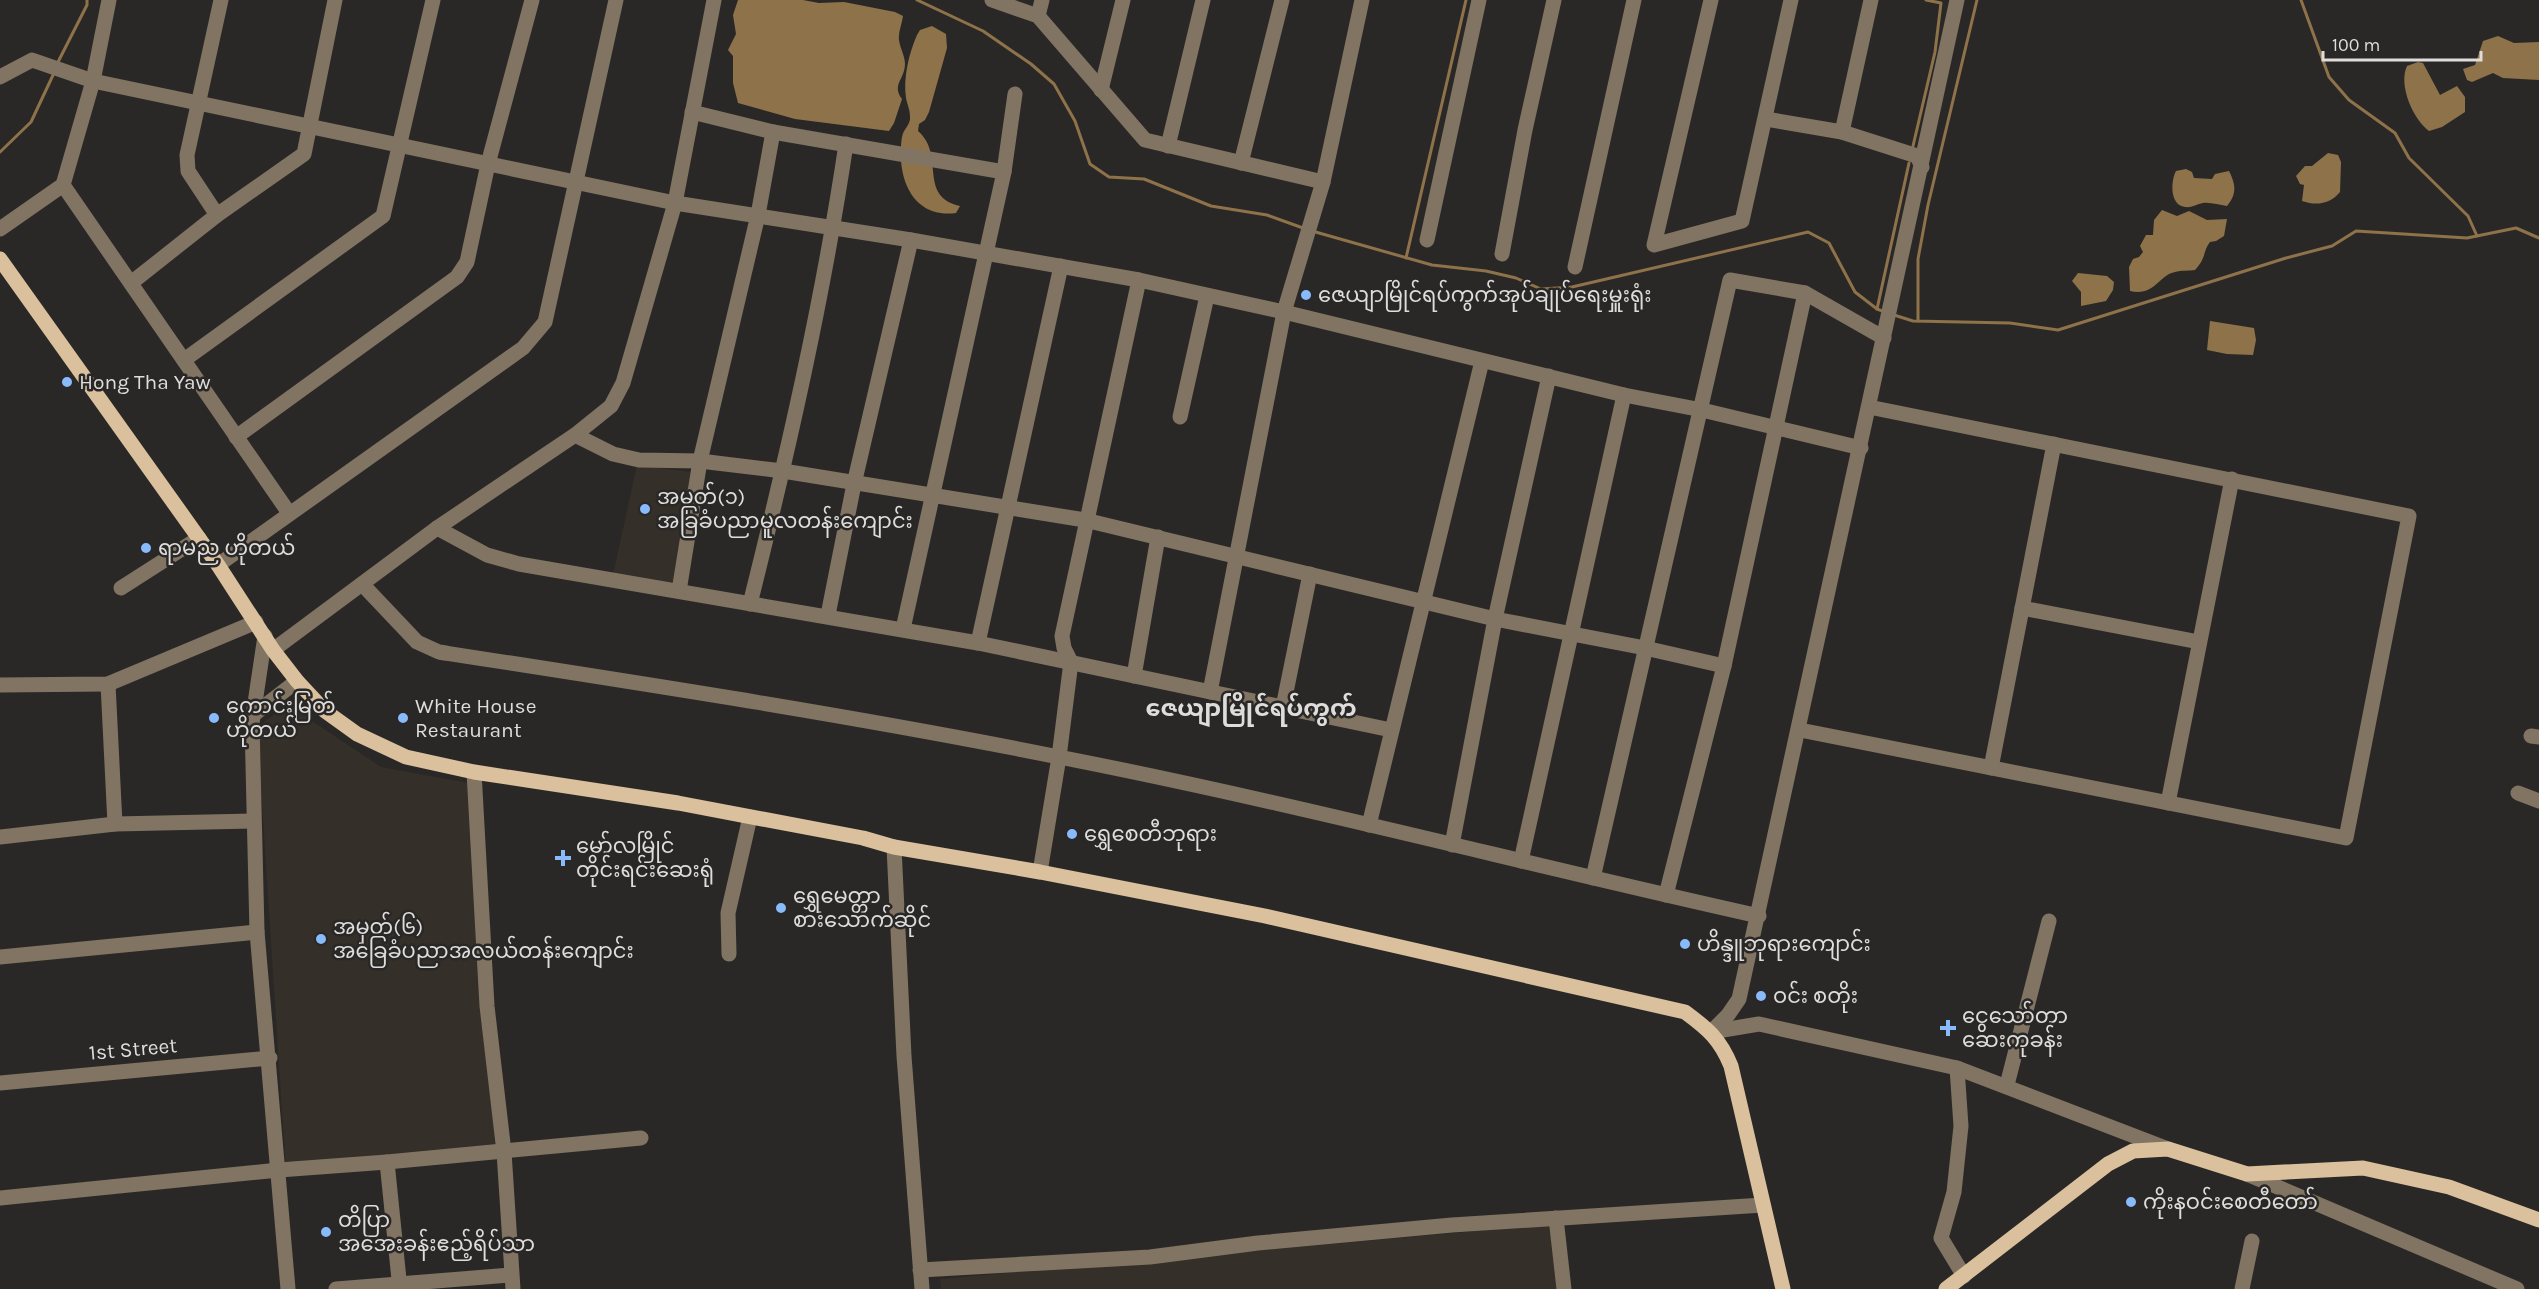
<svg xmlns="http://www.w3.org/2000/svg" width="2539" height="1289" font-family="Karla,'Noto Sans Myanmar',sans-serif">
<style>
.built{fill:#342f28}
.water{fill:#8e724a}
.lines{fill:none;stroke-linecap:round;stroke-linejoin:round}
.stream{stroke:#8e724a;stroke-width:3}
.minor{stroke:#817463;stroke-width:15}
.major{stroke:#dac09d;stroke-width:15}
.poi-dot{fill:#89bafc;stroke:#2a2826;stroke-width:2}
.labels{text-anchor:middle;stroke-width:5;stroke-linejoin:round;paint-order:stroke}
.poi-label{font-size:21px;fill:#dedddc;stroke:#2a2826;text-anchor:start}
.street-label{font-size:21px;fill:#dedddc;stroke:#2a2826}
.quarter-label{font-size:24px;font-weight:bold;fill:#dedddc;stroke:#2a2826}
</style>
<rect width="100%" height="100%" fill="#2a2826"/>
<!-- built -->
<g class="built">
<path d="M637,465L691,472L675,586L613,575Z"/>
<path d="M293,701L309,719L381,767L469,783L498,1149L286,1172L257,727Z"/>
<path d="M1553,1224L1560,1289H941L940,1279Z"/>
</g>
<!-- water -->
<g class="water">
<path d="M738,0H803L819,3L844,2L895,12L903,16C902,24 898,32 899,40C900,48 905,56 905,64C905,79 891,85 902,99L894,123L889,131L795,119L738,103L733,83V56L728,50L736,34L733,15Z"/>
<path d="M932,26L946,34L947,48L929,112L925,120L919,124L918,131C946,155 917,196 960,206L956,213C911,219 896,175 902,137C903,129 911,125 910,116C910,110 907,104 906,98C903,78 909,53 917,35L920,30Z"/>
<path d="M2498,36L2514,43L2539,42V80L2503,78L2493,73L2472,82L2467,80L2463,69L2475,65L2483,41Z"/>
<path d="M2418,62L2423,63L2440,95L2457,86L2465,97V112L2442,127L2429,131C2413,119 2398,85 2407,66Z"/>
<path d="M2328,153L2338,155L2341,162L2340,192C2330,204 2317,206 2302,201L2304,185L2300,184L2296,176L2305,166H2312Z"/>
<path d="M2186,169L2192,172L2194,178L2212,179L2215,174L2229,171C2236,185 2237,194 2227,206C2219,205 2210,202 2203,203C2197,204 2191,208 2185,207C2169,205 2171,180 2176,171Z"/>
<path d="M2162,210L2177,216L2189,211L2207,220L2227,219L2224,236L2216,241L2210,242C2202,253 2207,257 2195,270C2189,271 2181,270 2175,272C2159,275 2154,297 2130,291L2129,267L2133,259L2139,257L2143,252L2140,246L2146,235H2153L2154,220Z"/>
<path d="M2078,273L2107,276L2114,282L2113,290L2106,301L2081,306V292L2072,281Z"/>
<path d="M2210,321L2254,328L2256,340L2253,355L2227,354L2207,350Z"/>
</g>
<g class="lines">
<!-- stream -->
<g class="stream">
<path d="M917,0L983,31L1031,64L1054,84L1075,121L1090,164L1109,177L1144,179L1211,206L1267,215L1303,228"/>
<path d="M2301,0L2329,77L2349,100L2395,133L2409,158L2468,216L2477,236"/>
<path d="M57,64L87,5V0"/>
<path d="M1913,146L1935,52L1941,3L1926,0"/>
<path d="M0,152L31,122L54,73"/>
<path d="M1312,231L1432,265L1486,271L1516,278L1541,289L1572,287L1808,232L1829,243L1855,292L1877,309L1885,312"/>
<path d="M1406,258L1466,0"/>
<path d="M1877,309L1909,163"/>
<path d="M1894,315L1913,321L2010,323L2058,330L2286,258L2332,246L2356,231L2467,238L2516,228L2539,238"/>
<path d="M1918,321V259L1928,205L1977,0"/>
</g>
<!-- minor -->
<g class="minor">
<path d="M992,0L1038,16L1145,140L1323,182"/>
<path d="M1711,0L1654,245L1742,221L1791,0"/>
<path d="M1038,16L1042,0"/>
<path d="M0,77L32,60L93,81L675,203L911,240L1139,280L1284,312L1624,395L1702,410L1861,448"/>
<path d="M1101,90L1123,0"/>
<path d="M692,112L773,132L1004,172"/>
<path d="M1766,119L1842,132L1917,156L1922,167"/>
<path d="M1842,132L1871,0"/>
<path d="M1168,146L1203,0"/>
<path d="M1241,163L1282,0"/>
<path d="M63,185L289,513"/>
<path d="M217,215L188,171L187,155L221,0"/>
<path d="M0,229L63,185L93,81L109,0"/>
<path d="M1427,240L1479,0"/>
<path d="M1502,254L1525,130L1554,0"/>
<path d="M1575,267L1634,0"/>
<path d="M131,283L217,215L304,154L335,0"/>
<path d="M184,360L383,216L433,0"/>
<path d="M1180,417L1207,296"/>
<path d="M575,435L613,454L639,460L700,461L783,471L1085,520L1495,619L1645,648L1724,666"/>
<path d="M236,437L457,277L467,262L488,164L532,0"/>
<path d="M437,528L487,555L519,564L978,643L1391,730"/>
<path d="M218,565L523,348L545,322L616,0"/>
<path d="M362,584L417,642L439,652C646,684 854,716 1059,757C1294,803 1525,864 1759,916"/>
<path d="M121,588L199,538"/>
<path d="M679,591L700,461L758,215L773,132"/>
<path d="M750,604C788,452 823,299 846,144"/>
<path d="M2022,608L2199,642"/>
<path d="M828,615L854,484L911,240"/>
<path d="M903,629L1004,172L1015,94"/>
<path d="M265,636L252,723L257,932L288,1289"/>
<path d="M978,643L1061,266"/>
<path d="M273,650L437,528L575,435L611,406L623,383L675,203L714,0"/>
<path d="M1134,676L1158,537"/>
<path d="M108,684L115,824"/>
<path d="M0,685L108,684L256,622"/>
<path d="M1210,692L1284,312L1323,182L1362,0"/>
<path d="M1283,707L1310,574"/>
<path d="M253,715L297,681"/>
<path d="M1800,730L2346,838L2409,516L1869,407"/>
<path d="M2531,736L2539,737"/>
<path d="M1991,768L2054,444"/>
<path d="M474,772L487,1006L504,1152L513,1289"/>
<path d="M2518,793L2539,801"/>
<path d="M2168,803L2232,479"/>
<path d="M1369,825L1482,361"/>
<path d="M0,837L115,824L253,821"/>
<path d="M1452,845L1495,619L1549,376"/>
<path d="M894,847L904,1056L922,1289"/>
<path d="M1521,861L1624,395"/>
<path d="M1040,872L1059,757L1071,662L1064,648L1062,636L1139,280"/>
<path d="M1593,878L1730,280L1805,293L1884,338"/>
<path d="M1666,895L1724,666L1805,293"/>
<path d="M729,954L728,913L750,817"/>
<path d="M0,957L257,932"/>
<path d="M1711,1032L1728,1015L1739,999L1957,0"/>
<path d="M1711,1032L1759,1024L1957,1068L2168,1149"/>
<path d="M1957,1068L1961,1126L1954,1192L1941,1238L1964,1276"/>
<path d="M0,1083L270,1058"/>
<path d="M2007,1085L2049,921"/>
<path d="M387,1162L400,1289"/>
<path d="M2247,1174L2517,1289"/>
<path d="M0,1198L279,1170L387,1162L641,1138"/>
<path d="M1556,1218L1564,1289"/>
<path d="M920,1270L1150,1257L1258,1243L1452,1225L1763,1205"/>
<path d="M336,1289L511,1275"/>
<path d="M2242,1289L2252,1241"/>
</g>
<!-- major -->
<g class="major">
<path d="M0,259L218,565L273,650L297,681L325,711L357,734L406,757L474,772L678,803L863,838L894,847L1040,872L1265,916L1685,1012C1708,1029 1720,1039 1731,1066L1783,1289"/>
<path d="M1946,1289L2108,1164L2133,1151L2168,1149L2247,1174L2363,1168L2449,1187L2539,1220"/>
</g>
</g>
<!-- markers -->
<g class="poi-dot">
<circle cx="1306" cy="295" r="6"/>
<circle cx="67" cy="382" r="6"/>
<circle cx="645" cy="509" r="6"/>
<circle cx="146" cy="548" r="6"/>
<circle cx="214" cy="718" r="6"/>
<circle cx="403" cy="718" r="6"/>
<circle cx="1072" cy="834" r="6"/>
<path d="M560 849h6v6h6v6h-6v6h-6v-6h-6v-6h6z"/>
<circle cx="781" cy="908" r="6"/>
<circle cx="321" cy="939" r="6"/>
<circle cx="1685" cy="944" r="6"/>
<circle cx="1761" cy="996" r="6"/>
<path d="M1945 1019h6v6h6v6h-6v6h-6v-6h-6v-6h6z"/>
<circle cx="2131" cy="1202" r="6"/>
<circle cx="326" cy="1232" r="6"/>
</g>
<g class="labels">
<!-- poi labels -->
<g class="poi-label">
<text x="1318" y="302">ဇေယျာမြိုင်ရပ်ကွက်အုပ်ချုပ်ရေးမှူးရုံး</text>
<text x="79" y="389">Hong Tha Yaw</text>
<text x="657" y="504">အမှတ်(၁)<tspan x="657" dy="24">အခြခံပညာမူလတန်းကျောင်း</tspan></text>
<text x="158" y="555">ရာမည ဟိုတယ်</text>
<text x="226" y="713">ကောင်းမြတ်<tspan x="226" dy="24">ဟိုတယ်</tspan></text>
<text x="415" y="713">White House<tspan x="415" dy="24">Restaurant</tspan></text>
<text x="1084" y="841">ရွှေစေတီဘုရား</text>
<text x="576" y="853">မော်လမြိုင်<tspan x="576" dy="24">တိုင်းရင်းဆေးရုံ</tspan></text>
<text x="793" y="903">ရွှေမေတ္တာ<tspan x="793" dy="24">စားသောက်ဆိုင်</tspan></text>
<text x="333" y="934">အမှတ်(၆)<tspan x="333" dy="24">အခြေခံပညာအလယ်တန်းကျောင်း</tspan></text>
<text x="1697" y="951">ဟိန္ဒူဘုရားကျောင်း</text>
<text x="1773" y="1003">ဝင်း စတိုး</text>
<text x="1962" y="1023">ငွေသော်တာ<tspan x="1962" dy="24">ဆေးကုခန်း</tspan></text>
<text x="2143" y="1209">ကိုးနဝင်းစေတီတော်</text>
<text x="338" y="1227">တိပြာ<tspan x="338" dy="24">အအေးခန်းဧည့်ရိပ်သာ</tspan></text>
</g>
<!-- street labels -->
<g class="street-label">
<text transform="translate(133 1049) rotate(-5)" y="7">1st Street</text>
</g>
<!-- quarter labels -->
<g class="quarter-label">
<text x="1251" y="716">ဇေယျာမြိုင်ရပ်ကွက်</text>
</g>
</g>
<!-- scale -->
<path d="M2323 51v9h158v-9" fill="none" stroke="#dedddc" stroke-width="3"/>
<text x="2332" y="51" font-size="18" fill="#dedddc" stroke="#2a2826" stroke-width="4.5" paint-order="stroke">100 m</text>
</svg>
